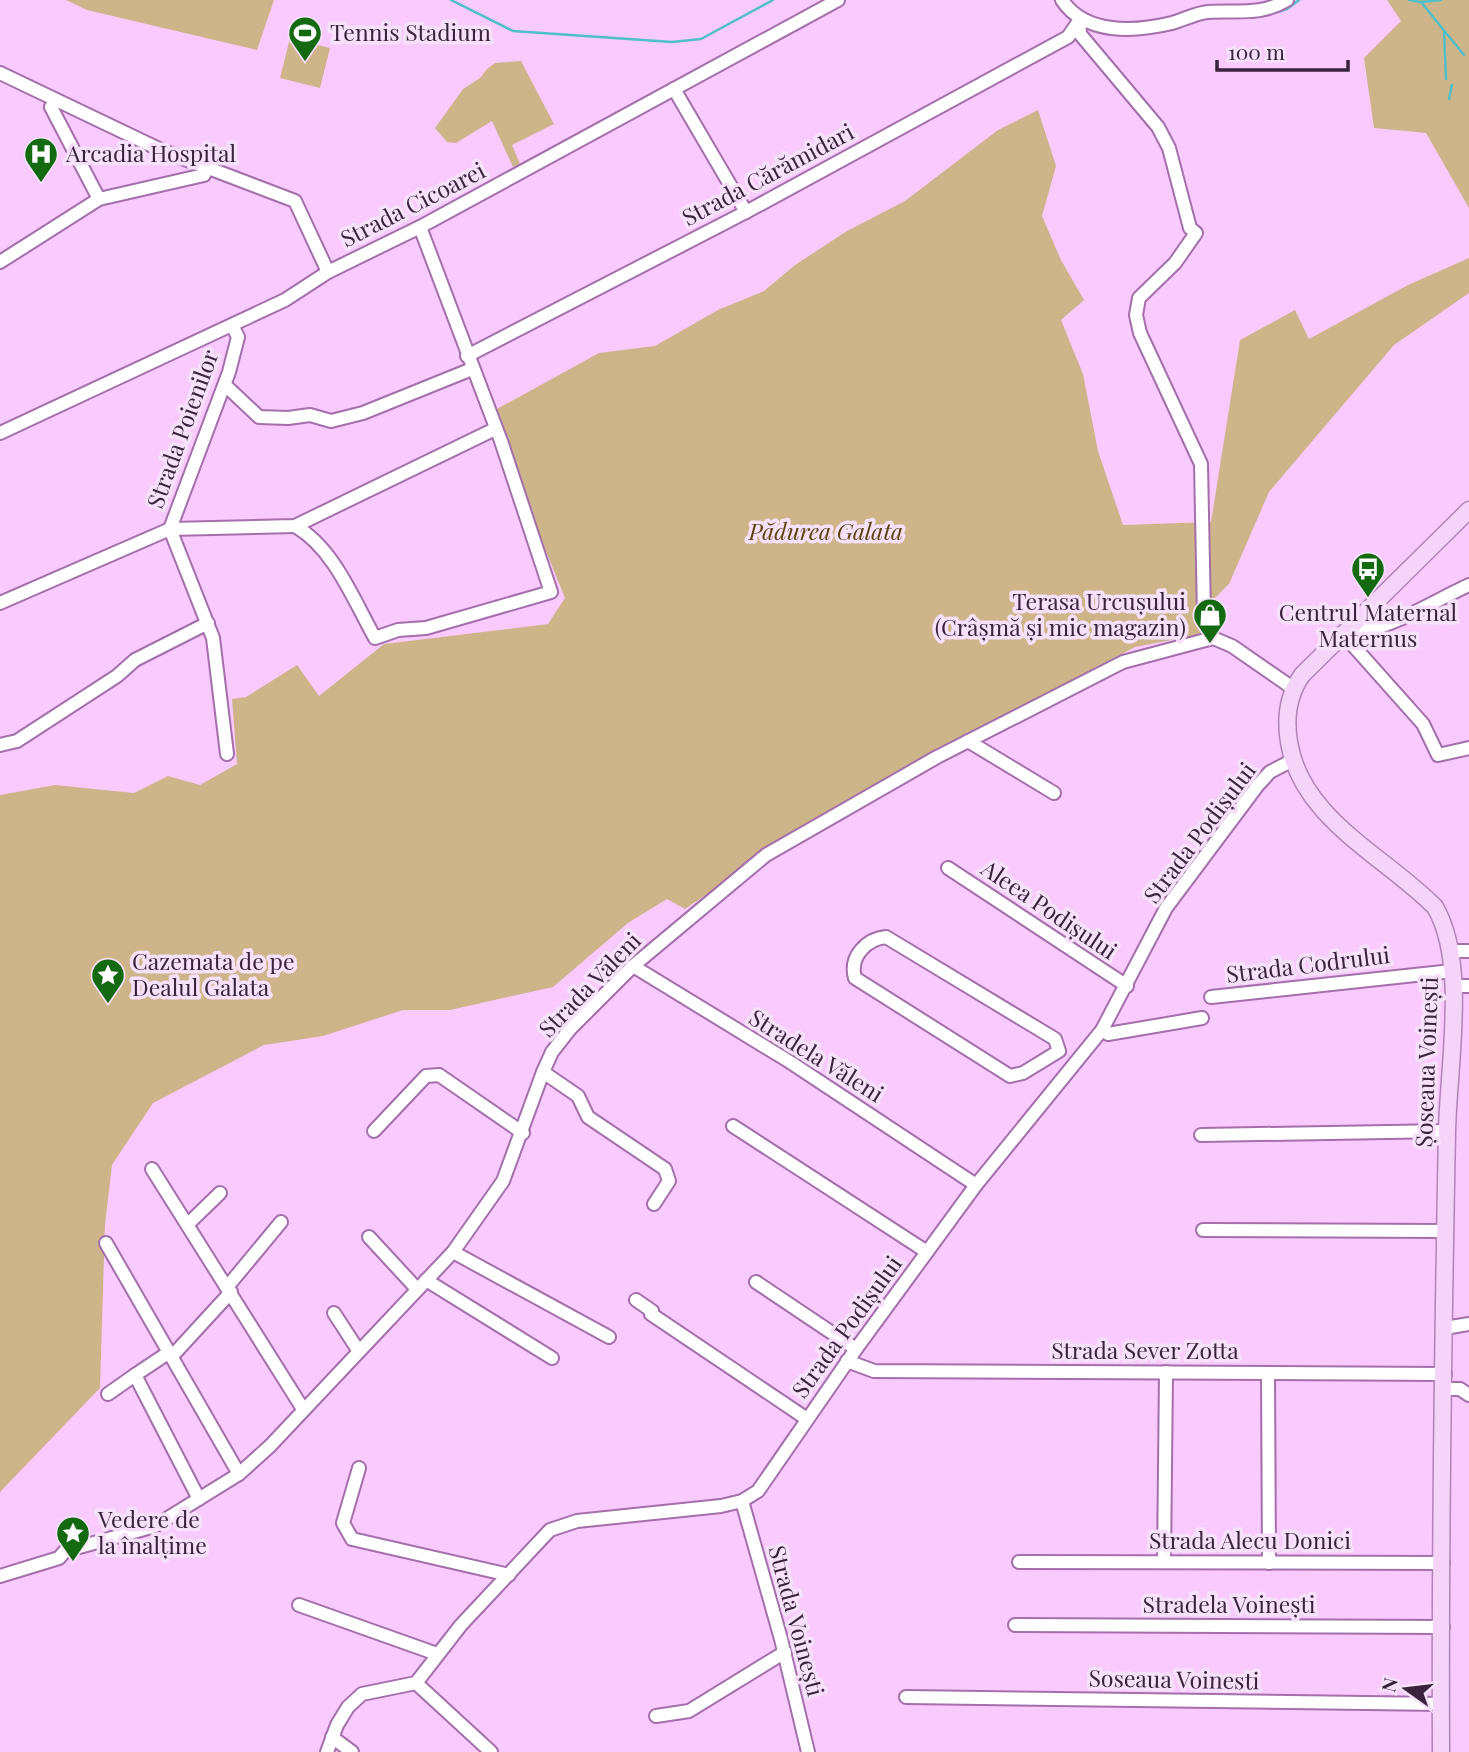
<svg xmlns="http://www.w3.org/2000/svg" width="1469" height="1752" font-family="'Playfair Display',serif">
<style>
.green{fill:#ceb589}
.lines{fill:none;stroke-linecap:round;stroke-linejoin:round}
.stream{stroke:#51bfc8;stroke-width:2.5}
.minor-casing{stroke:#a46fab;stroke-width:16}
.major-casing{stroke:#b084b6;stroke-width:19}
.minor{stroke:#fff;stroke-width:12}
.major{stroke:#f6d4fa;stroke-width:16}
.labels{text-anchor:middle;stroke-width:7;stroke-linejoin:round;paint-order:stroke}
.poi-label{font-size:23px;fill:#3a243d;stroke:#f7e0fa;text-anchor:start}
.street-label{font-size:23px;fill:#3a243d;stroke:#f7e0fa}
.park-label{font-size:23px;font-style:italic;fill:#5c4207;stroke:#f7e0fa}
</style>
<rect width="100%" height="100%" fill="#f8cafe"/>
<!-- green -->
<g class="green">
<path d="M66,0H274L257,50L87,10Z"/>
<path d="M1387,0H1469V208L1426,133L1374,128L1364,58L1401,21Z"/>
<path d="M290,38L330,48L320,88L280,78Z"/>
<path d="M521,61L554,124L512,145L520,164L513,167L492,121L456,143L447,142L435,128L463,89L480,78L487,69L495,63Z"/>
<path d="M1038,110L1056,166L1042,216L1061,260L1084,300L1061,320L1083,374L1098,451L1123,525L1211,522L1240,340L1295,310L1309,339L1408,285L1469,258V293L1394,345L1269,492L1229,584L1195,618L1203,634L1135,647L923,758L843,802L685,909L667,899L628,923L553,987L450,1010H403L323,1036L264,1045L153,1103L112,1165L105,1225L100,1388L0,1492V795L55,785L134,793L168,776L200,785L237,764L232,699L246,697L297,665L319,696L384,644L548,624L565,598L501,441L495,410L599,353L655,346L718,310L764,291L795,265L847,231L905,201L998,130Z"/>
</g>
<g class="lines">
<!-- stream -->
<g class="stream">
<path d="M451,0L513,31L672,42L701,39L773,0"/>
<path d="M1409,0L1421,2L1464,55"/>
<path d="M1421,2L1441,0"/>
<path d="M1267,15L1287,9L1299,0"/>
<path d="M1444,33L1446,79"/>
<path d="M1449,99L1452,85"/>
</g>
<!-- minor casing -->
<g class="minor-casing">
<g id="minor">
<path d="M1062,0C1085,35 1135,32 1172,23C1183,20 1196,13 1208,12C1237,10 1261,16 1287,0"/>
<path d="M1079,20L1080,34L1158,127L1169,148L1190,228L1196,233L1175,263L1139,298L1136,315L1140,333L1201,464L1204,615L1213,638L1232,646L1294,689"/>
<path d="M0,73L161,150L295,201L328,272"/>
<path d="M674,89L746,212"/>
<path d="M56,101L51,107L99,199"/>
<path d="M0,262L99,199L204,175L207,168"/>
<path d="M467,356L746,212L1068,37L1079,21"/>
<path d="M225,385L259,417L288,418L310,415L331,421L363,413L472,369"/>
<path d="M0,433L285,300L328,272L420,227L838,0"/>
<path d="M295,526C334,548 354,601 375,638L398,630L426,628L551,592L501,441L420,227"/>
<path d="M0,603L170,529L295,526L495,429"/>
<path d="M1353,622C1358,626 1361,629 1368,629C1393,627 1444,596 1469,585"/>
<path d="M1342,633L1423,724L1438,755L1469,748"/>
<path d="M968,741L1054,793"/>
<path d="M0,745L17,741L117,676L135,660L208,623"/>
<path d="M227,754L213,638L170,529L229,372L238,337L233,327"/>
<path d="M948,868L1127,986"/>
<path d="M886,937L1055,1039L1059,1051L1023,1073L1010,1076L855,978C849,957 866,939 886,937Z"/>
<path d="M1451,951H1469"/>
<path d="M633,966L790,1062L976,1185"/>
<path d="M1453,986H1469"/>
<path d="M1211,997L1452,971"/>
<path d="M1102,1030L1108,1034L1202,1018"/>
<path d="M543,1072L578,1096L588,1117L665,1169L669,1181L654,1204"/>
<path d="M733,1126L927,1252"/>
<path d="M374,1131L426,1076L439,1075L523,1133"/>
<path d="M1201,1135L1447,1131"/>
<path d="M152,1169L303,1409"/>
<path d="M188,1224L220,1193"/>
<path d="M1203,1230L1446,1231"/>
<path d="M369,1237L417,1289"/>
<path d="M106,1243L239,1474"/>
<path d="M453,1252L609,1337"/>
<path d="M426,1280L552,1358"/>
<path d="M756,1282L856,1349"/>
<path d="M228,1286L281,1222"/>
<path d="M636,1300L652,1311L651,1314L807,1419"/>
<path d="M334,1313L358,1350"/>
<path d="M1445,1328L1469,1324"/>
<path d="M847,1361L874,1371L1445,1374"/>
<path d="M1268,1373L1269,1563"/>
<path d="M1445,1389H1460L1469,1395"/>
<path d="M108,1394L135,1375"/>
<path d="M359,1468L343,1523L352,1539L509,1575"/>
<path d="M199,1499L135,1375L168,1353H175L231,1292"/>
<path d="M742,1501L781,1639L808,1752"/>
<path d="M1019,1562L1443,1563"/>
<path d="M1164,1562L1166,1372"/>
<path d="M0,1576L59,1558L65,1551L155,1526L239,1474L270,1446L453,1252L503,1181L543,1072L552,1052L570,1029L633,966L766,855L937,757L1123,662L1213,638"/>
<path d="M299,1605L437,1654"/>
<path d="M1015,1625L1443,1627"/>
<path d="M416,1683L491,1752"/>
<path d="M906,1697L1442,1704"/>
<path d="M656,1716L689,1711L785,1652"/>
<path d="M332,1737L352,1752"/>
<path d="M327,1752L337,1725L348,1707L362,1694L416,1683L461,1625L550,1530L577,1521L721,1506L742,1501L758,1491L856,1349L976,1185L1102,1030L1166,908L1258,785L1270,772L1293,760"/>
</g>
</g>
<!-- major casing -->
<g class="major-casing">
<path id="major" d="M1441,1752C1440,1545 1443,1338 1447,1132C1448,1067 1468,963 1435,907C1385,856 1301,819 1289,742C1285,718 1288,695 1302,675L1469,510"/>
</g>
<!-- minor -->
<use href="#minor" class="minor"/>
<!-- major -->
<use href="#major" class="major"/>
</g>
<!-- icons -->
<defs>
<g id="stadium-pin" transform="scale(1.75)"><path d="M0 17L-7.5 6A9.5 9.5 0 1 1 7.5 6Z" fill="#146a11" stroke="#f7e0fa"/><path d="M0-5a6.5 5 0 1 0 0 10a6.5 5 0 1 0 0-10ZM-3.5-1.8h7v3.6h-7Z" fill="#fff"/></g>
<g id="hospital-pin" transform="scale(1.75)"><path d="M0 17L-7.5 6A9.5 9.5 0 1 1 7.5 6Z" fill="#146a11" stroke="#f7e0fa"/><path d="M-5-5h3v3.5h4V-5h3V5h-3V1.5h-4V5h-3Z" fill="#fff"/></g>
<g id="bus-pin" transform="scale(1.75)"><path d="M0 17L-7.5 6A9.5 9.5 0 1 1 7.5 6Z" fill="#146a11" stroke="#f7e0fa"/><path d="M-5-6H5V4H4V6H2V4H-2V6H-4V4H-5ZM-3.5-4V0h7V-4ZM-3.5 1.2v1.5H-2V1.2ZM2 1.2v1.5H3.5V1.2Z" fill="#fff"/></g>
<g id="shop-pin" transform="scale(1.75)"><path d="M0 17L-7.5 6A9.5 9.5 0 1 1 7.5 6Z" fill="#146a11" stroke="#f7e0fa"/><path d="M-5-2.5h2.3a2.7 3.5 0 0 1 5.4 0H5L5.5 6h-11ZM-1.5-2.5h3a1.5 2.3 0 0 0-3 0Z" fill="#fff"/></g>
<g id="sight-pin" transform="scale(1.75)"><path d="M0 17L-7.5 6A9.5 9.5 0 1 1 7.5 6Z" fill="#146a11" stroke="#f7e0fa"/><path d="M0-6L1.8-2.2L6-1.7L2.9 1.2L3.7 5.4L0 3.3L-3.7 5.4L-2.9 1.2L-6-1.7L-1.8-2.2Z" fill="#fff"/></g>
</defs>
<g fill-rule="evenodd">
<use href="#stadium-pin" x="305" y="33"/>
<use href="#hospital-pin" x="41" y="154"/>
<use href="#bus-pin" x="1368" y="569"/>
<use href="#shop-pin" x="1210" y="615"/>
<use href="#sight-pin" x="108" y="975"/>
<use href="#sight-pin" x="73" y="1533"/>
</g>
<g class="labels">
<!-- poi labels -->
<g class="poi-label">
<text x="330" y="41">Tennis Stadium</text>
<text x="66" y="162">Arcadia Hospital</text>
<text x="1186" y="610" text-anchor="end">Terasa Urcușului<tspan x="1186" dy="26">(Crâșmă și mic magazin)</tspan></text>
<text x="1368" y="621" text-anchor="middle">Centrul Maternal<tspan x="1368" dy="26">Maternus</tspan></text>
<text x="132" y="970">Cazemata de pe<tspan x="132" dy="26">Dealul Galata</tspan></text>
<text x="98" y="1528">Vedere de<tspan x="98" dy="26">la înalțime</tspan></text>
</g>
<!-- street labels -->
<g class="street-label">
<text transform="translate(768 175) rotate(-28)" y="8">Strada Cărămidari</text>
<text transform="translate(413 205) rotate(-27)" y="8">Strada Cicoarei</text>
<text transform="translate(183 429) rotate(-70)" y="8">Strada Poienilor</text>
<text transform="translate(1200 833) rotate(-53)" y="8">Strada Podișului</text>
<text transform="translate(1049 910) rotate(34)" y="8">Aleea Podișului</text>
<text transform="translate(1308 965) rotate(-7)" y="8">Strada Codrului</text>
<text transform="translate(590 985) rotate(-46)" y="8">Strada Văleni</text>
<text transform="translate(816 1056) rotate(32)" y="8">Stradela Văleni</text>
<text transform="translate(1427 1062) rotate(-88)" y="8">Șoseaua Voinești</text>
<text transform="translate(847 1327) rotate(-54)" y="8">Strada Podișului</text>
<text x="1145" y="1359">Strada Sever Zotta</text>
<text x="1250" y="1549">Strada Alecu Donici</text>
<text x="1229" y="1613">Stradela Voinești</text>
<text transform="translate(796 1621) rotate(75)" y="8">Strada Voinești</text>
<text transform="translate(1174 1680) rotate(1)" y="8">Soseaua Voinesti</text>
</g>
<!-- park labels -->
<g class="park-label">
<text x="826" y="540">Pădurea Galata</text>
</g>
</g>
<!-- north arrow -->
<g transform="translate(1406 1689) rotate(284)" stroke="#f7e0fa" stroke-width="5" paint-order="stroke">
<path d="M0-5L12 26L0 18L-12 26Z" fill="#3a243d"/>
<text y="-10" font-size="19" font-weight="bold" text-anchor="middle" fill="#3a243d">N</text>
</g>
<!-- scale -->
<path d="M1217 60v10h131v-10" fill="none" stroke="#3a243d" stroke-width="3.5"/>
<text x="1228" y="60" font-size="21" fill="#3a243d" stroke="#f7e0fa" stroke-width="5" paint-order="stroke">100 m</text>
</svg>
